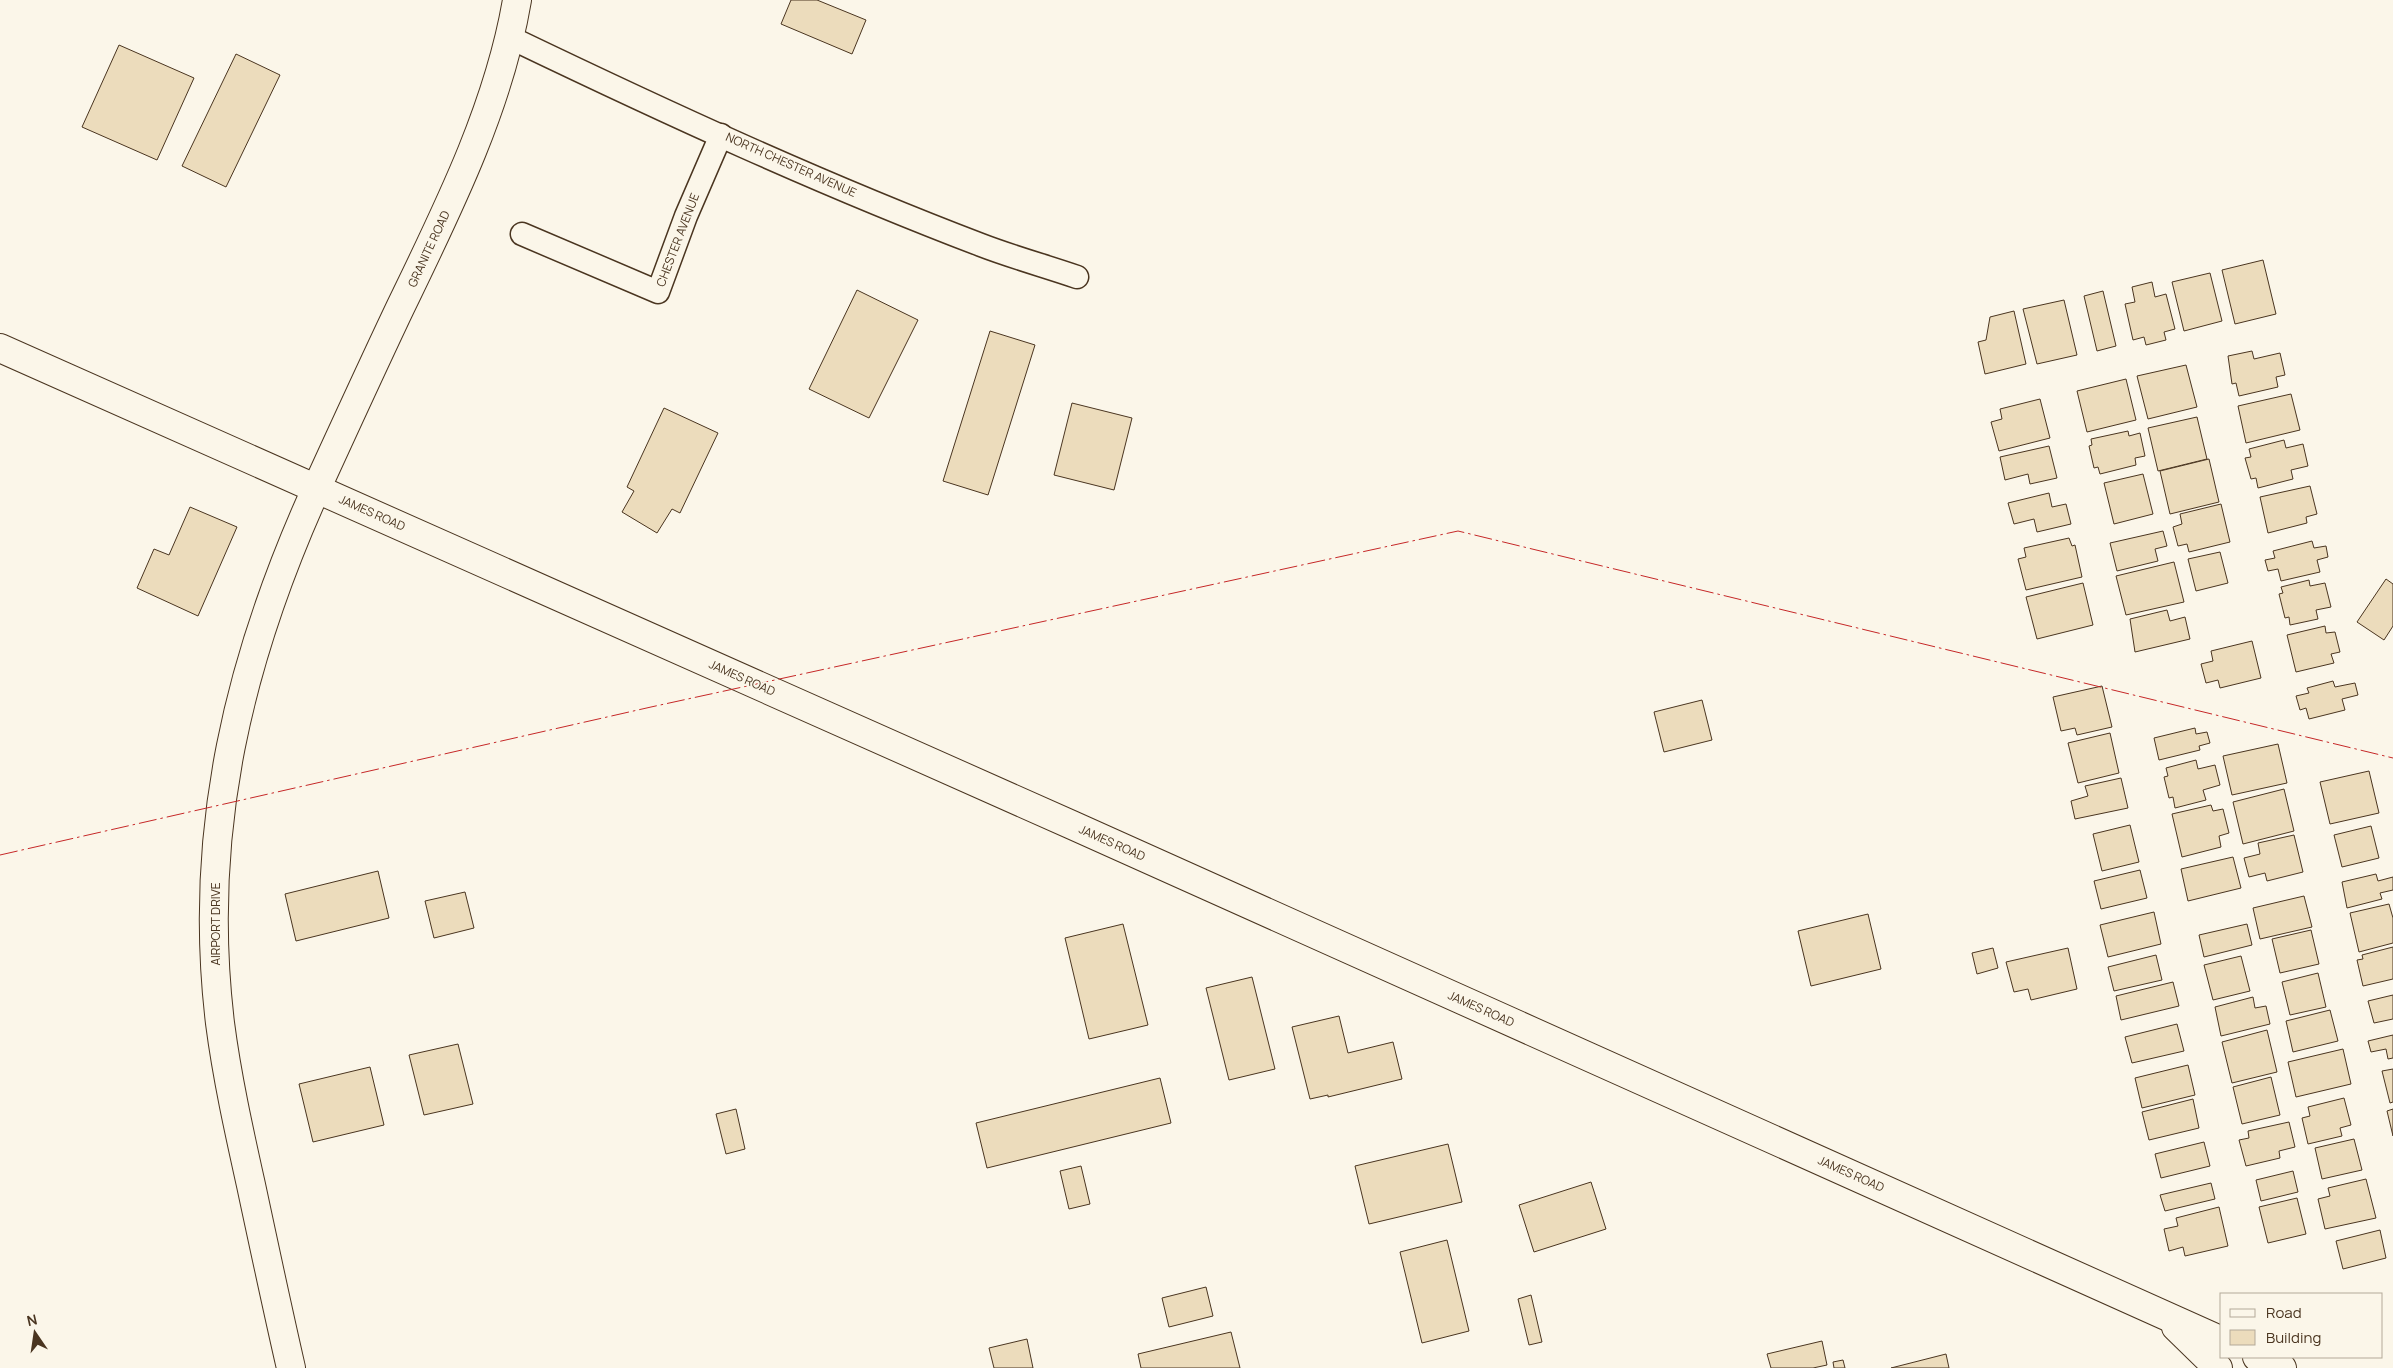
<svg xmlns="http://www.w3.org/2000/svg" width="2393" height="1368" font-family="Manrope,sans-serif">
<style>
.building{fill:#ecdcbc;stroke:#4a3520}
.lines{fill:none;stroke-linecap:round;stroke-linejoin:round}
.minor-casing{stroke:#4a3520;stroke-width:25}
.major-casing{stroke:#4a3520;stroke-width:30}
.minor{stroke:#fbf6e9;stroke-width:22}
.major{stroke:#fbf6e9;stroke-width:28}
.power{stroke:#c62828;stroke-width:1;stroke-dasharray:18 4 2.5 4;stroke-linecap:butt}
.labels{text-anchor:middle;stroke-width:4;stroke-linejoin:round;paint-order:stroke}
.street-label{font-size:12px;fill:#4a3520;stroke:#fbf6e9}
</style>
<rect width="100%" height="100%" fill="#fbf6e9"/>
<!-- building -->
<g class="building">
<path d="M791,0H817L866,20L852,54L781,24Z"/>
<path d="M119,45L194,78L157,160L82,127Z"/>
<path d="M236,54L280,75L226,187L182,166Z"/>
<path d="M2263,260L2276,314L2235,324L2222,270Z"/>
<path d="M2210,273L2222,321L2184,331L2172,282Z"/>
<path d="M2152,282L2155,297L2166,294L2175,329L2164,332L2166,340L2146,345L2144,337L2133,340L2125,304L2135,302L2132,287Z"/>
<path d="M857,290L918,320L869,418L809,389Z"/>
<path d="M2103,291L2116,346L2097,351L2084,296Z"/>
<path d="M2064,300L2077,355L2037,364L2023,309Z"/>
<path d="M2014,311L2026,364L1985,374L1978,342L1986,340L1990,317Z"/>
<path d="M990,331L1035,345L988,495L943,481Z"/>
<path d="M2252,351L2254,359L2280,353L2285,375L2276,377L2278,387L2239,396L2236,383L2232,384L2228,356Z"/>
<path d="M2186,365L2197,407L2148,419L2137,376Z"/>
<path d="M2126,379L2136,420L2087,432L2077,391Z"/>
<path d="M2291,394L2300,430L2246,443L2238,406Z"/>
<path d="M2040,399L2050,438L1999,451L1991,422L2002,419L2000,409Z"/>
<path d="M1072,403L1132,418L1114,490L1054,475Z"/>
<path d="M664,408L718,433L680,513L672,509L657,533L622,512L634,491L627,487Z"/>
<path d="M2197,417L2207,459L2158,471L2148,428Z"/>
<path d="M2128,431L2129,436L2140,433L2145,456L2135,458L2136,465L2100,474L2098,467L2094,468L2089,446L2092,445L2091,439Z"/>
<path d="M2284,440L2286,448L2303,444L2308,466L2291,470L2293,479L2258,488L2256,478L2251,479L2245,458L2251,457L2249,449Z"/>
<path d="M2049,446L2057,478L2030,484L2028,474L2005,480L2000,457Z"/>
<path d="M2209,459L2219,502L2170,514L2160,471Z"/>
<path d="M2143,474L2153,514L2114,524L2104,483Z"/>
<path d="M2310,486L2317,514L2306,517L2307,523L2268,533L2260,497Z"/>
<path d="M2049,493L2052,507L2066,504L2071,524L2037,532L2034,519L2014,524L2008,503Z"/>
<path d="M2221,504L2230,542L2189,552L2187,544L2178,546L2173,527L2182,524L2180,514Z"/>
<path d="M190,507L237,527L198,616L137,588L154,549L169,555Z"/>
<path d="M2163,531L2167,546L2155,549L2158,561L2117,571L2110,543Z"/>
<path d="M2069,538L2072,546L2075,545L2082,577L2026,590L2018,559L2026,557L2024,548Z"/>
<path d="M2312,541L2314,548L2326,546L2328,557L2317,560L2320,572L2281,581L2278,569L2268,571L2265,560L2275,558L2273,551Z"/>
<path d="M2220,552L2228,583L2196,591L2188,559Z"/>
<path d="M2174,562L2184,602L2126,615L2116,576Z"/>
<path d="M2386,579L2393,584V626L2384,640L2357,622Z"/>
<path d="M2309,580L2310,586L2325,583L2331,607L2316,610L2318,619L2290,625L2289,617L2285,618L2279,594L2283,593L2281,587Z"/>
<path d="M2083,583L2093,625L2037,639L2026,597Z"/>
<path d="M2167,610L2170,621L2185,617L2190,639L2135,652L2130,619Z"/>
<path d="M2325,626L2326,633L2335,632L2340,652L2331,654L2334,663L2296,672L2287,635Z"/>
<path d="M2252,641L2261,678L2220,688L2218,680L2206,683L2201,664L2213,661L2211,651Z"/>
<path d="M2333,681L2335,687L2355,683L2358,695L2342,699L2345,710L2309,719L2306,708L2300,710L2296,696L2309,693L2307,688Z"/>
<path d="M2102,686L2112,727L2077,735L2075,728L2061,731L2053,697Z"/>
<path d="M1702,700L1712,740L1664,752L1654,712Z"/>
<path d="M2195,728L2196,734L2207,732L2210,743L2199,746L2200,750L2159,760L2154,738Z"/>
<path d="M2110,733L2119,773L2078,783L2068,743Z"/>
<path d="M2278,744L2287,783L2232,795L2223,756Z"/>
<path d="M2196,760L2198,769L2215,765L2220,785L2203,790L2206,800L2175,808L2173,797L2169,798L2164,777L2168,776L2166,768Z"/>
<path d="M2369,771L2379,813L2330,824L2320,782Z"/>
<path d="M2121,778L2128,808L2075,819L2071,801L2088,796L2085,786Z"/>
<path d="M2284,789L2294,831L2243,844L2233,802Z"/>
<path d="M2211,805L2213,811L2223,809L2229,833L2219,836L2221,847L2182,857L2172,814Z"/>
<path d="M2130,825L2139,862L2102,871L2093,834Z"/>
<path d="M2371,826L2379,858L2342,867L2334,835Z"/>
<path d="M2294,835L2303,872L2267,881L2265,873L2249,877L2244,858L2260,854L2258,843Z"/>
<path d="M2233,857L2241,888L2188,901L2181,869Z"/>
<path d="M2140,870L2147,898L2101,909L2094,881Z"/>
<path d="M378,871L389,918L296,941L285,894Z"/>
<path d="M2376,874L2378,881L2393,877V890L2380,893L2382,899L2347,908L2342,882Z"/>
<path d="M465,892L474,928L434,938L425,901Z"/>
<path d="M2304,896L2312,927L2260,939L2253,908Z"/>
<path d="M2389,904L2393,918V943L2359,952L2350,913Z"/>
<path d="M2154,912L2161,944L2108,957L2100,925Z"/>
<path d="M1868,914L1881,969L1811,986L1798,931Z"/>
<path d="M1123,924L1148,1025L1089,1039L1065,938Z"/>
<path d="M2247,924L2252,945L2204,957L2199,935Z"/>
<path d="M2311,930L2319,964L2280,973L2272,939Z"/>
<path d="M2393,947V979L2363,986L2357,960L2363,959L2362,955Z"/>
<path d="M1993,948L1998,968L1977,974L1972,953Z"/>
<path d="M2068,948L2077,989L2031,1000L2028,989L2014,992L2006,962Z"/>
<path d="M2156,955L2162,980L2114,991L2108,967Z"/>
<path d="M2241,956L2250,991L2213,1000L2204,965Z"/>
<path d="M2318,973L2326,1007L2290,1015L2282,982Z"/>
<path d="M1252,977L1275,1069L1229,1080L1206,988Z"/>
<path d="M2173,982L2179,1006L2121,1020L2116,996Z"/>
<path d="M2393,995V1019L2374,1023L2368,1001Z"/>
<path d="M2253,997L2255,1008L2266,1006L2270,1024L2221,1036L2215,1007Z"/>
<path d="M2330,1010L2338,1041L2293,1052L2286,1021Z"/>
<path d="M1339,1016L1348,1053L1393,1042L1402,1079L1328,1097V1095L1310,1099L1292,1027Z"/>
<path d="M2177,1024L2184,1051L2132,1063L2125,1037Z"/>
<path d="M2267,1030L2277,1072L2232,1083L2222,1042Z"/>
<path d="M2393,1035V1058L2388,1059L2386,1049L2371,1052L2368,1041Z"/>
<path d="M458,1044L473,1104L424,1115L409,1055Z"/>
<path d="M2343,1049L2351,1084L2296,1097L2288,1062Z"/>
<path d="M2188,1065L2195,1095L2142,1108L2135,1078Z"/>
<path d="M370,1067L384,1125L313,1142L299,1084Z"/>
<path d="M2393,1069V1102L2390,1103L2382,1071Z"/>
<path d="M2271,1077L2280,1115L2242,1124L2233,1087Z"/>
<path d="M1160,1078L1171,1123L987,1168L976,1123Z"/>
<path d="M2344,1098L2351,1125L2340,1128L2342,1136L2308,1144L2302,1118L2310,1116L2308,1107Z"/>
<path d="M2193,1099L2199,1128L2149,1140L2142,1112Z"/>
<path d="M736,1109L745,1149L726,1154L716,1114Z"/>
<path d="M2393,1109V1136L2387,1111Z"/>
<path d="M2289,1122L2295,1147L2279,1151L2280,1158L2246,1166L2239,1140L2249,1138L2248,1131Z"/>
<path d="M2354,1139L2362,1170L2322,1179L2315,1148Z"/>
<path d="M2204,1142L2210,1166L2161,1178L2155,1154Z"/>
<path d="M1448,1144L1462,1202L1369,1224L1355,1166Z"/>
<path d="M1081,1166L1090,1204L1069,1209L1060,1171Z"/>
<path d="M2293,1171L2298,1192L2261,1201L2256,1180Z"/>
<path d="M2366,1179L2376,1218L2325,1229L2318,1199L2330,1196L2328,1188Z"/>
<path d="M1591,1182L1606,1229L1534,1252L1519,1205Z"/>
<path d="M2211,1183L2215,1199L2165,1211L2160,1195Z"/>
<path d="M2297,1198L2306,1234L2268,1243L2259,1207Z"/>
<path d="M2219,1207L2228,1246L2185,1256L2183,1247L2169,1251L2164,1229L2178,1226L2176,1218Z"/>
<path d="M2380,1230L2386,1258L2343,1269L2336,1241Z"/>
<path d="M1447,1240L1469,1331L1422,1343L1400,1252Z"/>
<path d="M1206,1287L1213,1316L1169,1327L1162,1298Z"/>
<path d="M1531,1295L1542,1342L1529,1345L1518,1299Z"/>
<path d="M1231,1332L1240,1368H1141L1138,1354Z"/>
<path d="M1027,1339L1033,1368H994L989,1348Z"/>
<path d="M1822,1341L1827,1365L1813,1368H1771L1767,1354Z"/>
<path d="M1946,1354L1949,1368H1891Z"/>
<path d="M1843,1360L1845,1368H1834L1833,1362Z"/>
</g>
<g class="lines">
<!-- minor casing -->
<g class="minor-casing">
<g id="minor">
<path d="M511,38C665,112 821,184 981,245C1012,257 1045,266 1077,277"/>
<path d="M522,234L658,292L686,216L721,135"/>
</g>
</g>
<!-- major casing -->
<g class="major-casing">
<g id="major">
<path d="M0,348L1072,825L2222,1341"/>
<path d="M2176,1327L2218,1368"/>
<path d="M2257,1357L2282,1368"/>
<path d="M291,1368C277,1307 264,1246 251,1185C239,1131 227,1077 220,1023C197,831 239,658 318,485C345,426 372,367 400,308C447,211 499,107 517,0"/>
</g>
</g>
<!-- minor -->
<use href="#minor" class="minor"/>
<!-- major -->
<use href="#major" class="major"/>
<!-- power -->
<path class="power" d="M0,855L651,707L1458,531L2393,758"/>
</g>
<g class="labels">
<!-- street labels -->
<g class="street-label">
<text transform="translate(791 165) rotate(24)" y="4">NORTH CHESTER AVENUE</text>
<text transform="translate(678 240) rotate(-69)" y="4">CHESTER AVENUE</text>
<text transform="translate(429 249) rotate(-65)" y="4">GRANITE ROAD</text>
<text transform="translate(372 513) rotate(24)" y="4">JAMES ROAD</text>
<text transform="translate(742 678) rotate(24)" y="4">JAMES ROAD</text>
<text transform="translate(1112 843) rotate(24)" y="4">JAMES ROAD</text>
<text transform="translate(216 924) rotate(-90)" y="4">AIRPORT DRIVE</text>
<text transform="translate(1481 1009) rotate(24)" y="4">JAMES ROAD</text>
<text transform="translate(1851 1174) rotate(24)" y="4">JAMES ROAD</text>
</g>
</g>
<!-- legend -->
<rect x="2220" y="1293" width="162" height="65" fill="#fbf6e9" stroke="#b4a999"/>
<rect x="2230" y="1309" width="25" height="8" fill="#fbf6e9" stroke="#b4a999"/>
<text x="2266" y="1318" font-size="15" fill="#4a3520">Road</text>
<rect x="2230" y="1330" width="25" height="15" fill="#ecdcbc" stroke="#b4a999"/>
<text x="2266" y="1343" font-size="15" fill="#4a3520">Building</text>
<!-- north arrow -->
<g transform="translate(35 1333) rotate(347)" stroke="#fbf6e9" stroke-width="4" paint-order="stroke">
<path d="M0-4L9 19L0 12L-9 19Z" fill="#4a3520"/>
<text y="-8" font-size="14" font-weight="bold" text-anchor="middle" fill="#4a3520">N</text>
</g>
</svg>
